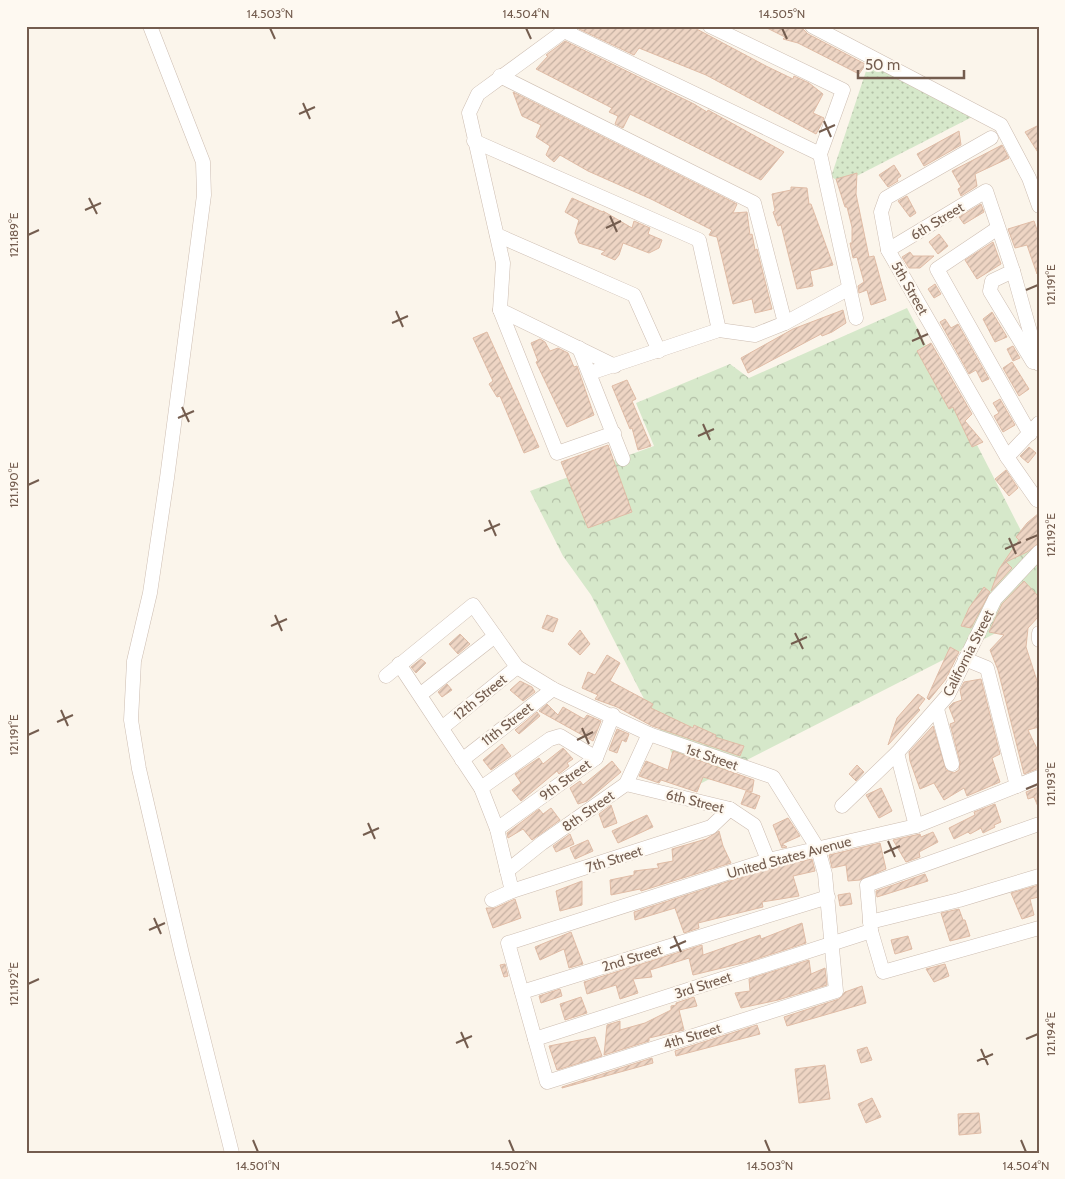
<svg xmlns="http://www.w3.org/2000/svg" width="1065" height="1179" font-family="Cabin,sans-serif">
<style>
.grass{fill:url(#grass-dots)}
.forest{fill:url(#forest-crowns)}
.building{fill:url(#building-hatch);stroke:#e0bca6}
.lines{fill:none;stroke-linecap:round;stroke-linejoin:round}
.minor-casing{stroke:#cdbdb1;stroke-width:15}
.minor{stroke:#fff;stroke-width:14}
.ticks{fill:none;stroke:#745d4f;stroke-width:2}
.labels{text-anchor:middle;stroke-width:4.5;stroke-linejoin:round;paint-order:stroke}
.street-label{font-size:14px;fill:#745d4f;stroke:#fef9f1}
.neatline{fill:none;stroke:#745d4f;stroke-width:2}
.ticks-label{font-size:12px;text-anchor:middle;fill:#745d4f}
</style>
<defs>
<pattern id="grass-dots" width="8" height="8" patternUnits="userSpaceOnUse" patternTransform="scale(1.25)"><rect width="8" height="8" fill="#d6e8ca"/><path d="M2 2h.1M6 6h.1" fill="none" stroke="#b2bfa6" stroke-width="1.8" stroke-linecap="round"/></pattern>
<pattern id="forest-crowns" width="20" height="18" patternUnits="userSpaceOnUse" patternTransform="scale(1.25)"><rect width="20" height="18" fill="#d6e8ca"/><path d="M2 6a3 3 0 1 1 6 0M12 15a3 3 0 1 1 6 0" fill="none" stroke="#b2bfa6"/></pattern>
<pattern id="building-hatch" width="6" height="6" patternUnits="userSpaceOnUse" patternTransform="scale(1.25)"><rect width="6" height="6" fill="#eed5c4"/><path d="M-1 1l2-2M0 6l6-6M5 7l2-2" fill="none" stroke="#c5b0a2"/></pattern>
</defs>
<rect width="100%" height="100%" fill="#fbf5eb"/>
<!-- grass -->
<path class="grass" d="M869,62L972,117L843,183L831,177Z"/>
<!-- forest -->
<path class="forest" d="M907,308L1039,566V611L690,789L591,595L563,556L530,491L654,446L636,403L730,364L749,378Z"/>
<!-- building -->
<g class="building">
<path d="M581,26H691L766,66L793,79L794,76L809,83L823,94L813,113L824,118L821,125L816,134L706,75L639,48L634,55L579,29Z"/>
<path d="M763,26H800L808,34L865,64L864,67L859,74L798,43L783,39L785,37Z"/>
<path d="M565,41L694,104L707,112L708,110L784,152L761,180L630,114L623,128L615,124L618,116L609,112L612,108L536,69L548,56L546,55Z"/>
<path d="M513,92L737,204L733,213L747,212L750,235L752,234L755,250L757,249L772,309L755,313L752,299L733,304L717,237L709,235L712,230L651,199L588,171L560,155L554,162L546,155L550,146L536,137L541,125L522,116Z"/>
<path d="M1039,125V154L1025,132Z"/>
<path d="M959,131L961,145L924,166L917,154Z"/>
<path d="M1002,145L1009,158L975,174L977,186L961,196L958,189L961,187L952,171Z"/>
<path d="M894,165L901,176L897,179L898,181L888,187L879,175Z"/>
<path d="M857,173L856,194L869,257L874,256L886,300L871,305L867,290L859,293L858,286L864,282L857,257L853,258L850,243H852V227L847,207H845L836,179Z"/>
<path d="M791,187L807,188L809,204H811L833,265L810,271L813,286L797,289L781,225L778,226L773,212L775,211L772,194L791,190Z"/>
<path d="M907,196L916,213L910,217L898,201Z"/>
<path d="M572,198L603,212V211L632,228L634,221L650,228L648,234L662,240L659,248L649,253L623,243L619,255L615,260L601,254L605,251L579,243L575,233L579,220L565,212Z"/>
<path d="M981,204L984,212L964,224L959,217Z"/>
<path d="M1034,221L1039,236L1037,274L1027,245L1015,248L1008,229Z"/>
<path d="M939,234L948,246L938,254L929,242Z"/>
<path d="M993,242L1001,264L977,279L965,260Z"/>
<path d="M910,252L913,256H934L920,268H909L902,257Z"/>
<path d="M935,284L941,294L934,298L928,289Z"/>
<path d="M843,310L846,323L832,332L822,336L821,334L748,373L741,358L793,329Z"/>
<path d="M992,312L1007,337L995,342L983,319Z"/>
<path d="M945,319L951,328L958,324L989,379L982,382L976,370L969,374L940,322Z"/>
<path d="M487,332L539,447L524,453L500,396L497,397L489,384L493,381L473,338Z"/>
<path d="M540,339L545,342L550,351L558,348L568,353L574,367L577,366L594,415L567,427L536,362L538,361L531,343Z"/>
<path d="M931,343L972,414L965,421L983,442L972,447L953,407L949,409L917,351Z"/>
<path d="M1013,346L1020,358L1013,361L1007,349Z"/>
<path d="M1012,362L1029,389L1019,396L1003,368Z"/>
<path d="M627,380L636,399L632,401L651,446L638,450L632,428L630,429L612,386Z"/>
<path d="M1000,399L1015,425L1003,432L994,416L999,413L993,403Z"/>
<path d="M608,445L632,512L588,528L561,462Z"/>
<path d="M1029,447L1036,453L1028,463L1020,456Z"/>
<path d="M1006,470L1018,488L1009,496L995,479Z"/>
<path d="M1039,513V543L1027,552L1006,562L1012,568L991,591L999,569L1019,540L1016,537L1027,523Z"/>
<path d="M1024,581L1039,597V616L1028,628L1026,647L1039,687V727L1028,730L1039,753V768L1024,774L998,670L990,650L1004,635L989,632L1002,604Z"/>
<path d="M984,587L990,592L971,628L961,626L969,608Z"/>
<path d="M547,615L558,619L553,632L542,628Z"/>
<path d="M580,630L590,644L580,655L568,644Z"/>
<path d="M460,634L470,644L458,654L449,644Z"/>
<path d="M950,647L959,652L946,679L929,700L927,698Z"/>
<path d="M607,655L620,663L610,681L653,704L651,708L693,728L694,725L716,735L715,737L744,746L740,756L652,726L617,707L595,699L598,695L582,688L588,672L595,675Z"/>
<path d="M421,659L426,663L416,673L411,667Z"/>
<path d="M981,679L1000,754L992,758L1000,782L967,796L964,788L944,800L934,783L920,789L910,761L909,752L933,726L946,770L954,773L959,770L960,762L950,724L955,722L949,707L953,703L962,700L960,690L964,682Z"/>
<path d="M520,681L532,687L535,692L523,701L510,690Z"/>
<path d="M447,684L452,690L442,697L438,692Z"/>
<path d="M918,694L925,699L918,708L920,710L888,745L897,718Z"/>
<path d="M547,704L558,715L563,707L584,719L587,715L601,721L593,741L539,711Z"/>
<path d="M537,712L540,716L519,734L515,730Z"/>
<path d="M617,729L629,734L626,742L622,740L617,753L609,750Z"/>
<path d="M502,744L511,756L491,770L483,760Z"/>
<path d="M563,748L573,759L567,763L569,766L559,774L557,771L521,801L512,790L521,783L515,774L539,758L543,764Z"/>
<path d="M673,751L754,780L752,792L703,777L697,792L661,780L659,783L639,776L646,761L668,770Z"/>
<path d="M612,761L621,772L587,801L578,804L570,788L580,781L583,785Z"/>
<path d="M857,765L864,772L856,781L849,774Z"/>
<path d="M1039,787V809L1034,797L1028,799L1026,792Z"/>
<path d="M881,788L892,811L879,818L866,795Z"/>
<path d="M746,791L760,796L755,809L741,804Z"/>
<path d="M995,804L1001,822L994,825L995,827L983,833L981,828L970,834L968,832L954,839L949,828L975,815L974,812Z"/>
<path d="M611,805L617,823L604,828L599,814Z"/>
<path d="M551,808L560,820L532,840L523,829L508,838L507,833L539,809L543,814Z"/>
<path d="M647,815L653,827L618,843L612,831Z"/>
<path d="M788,818L800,836L782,844L787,847L782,848L773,825Z"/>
<path d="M719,831L723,846L731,863L641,891L640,889L611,895L610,880L634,875V871L659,868L657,864L673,861L672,849L706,839Z"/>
<path d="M933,832L938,842L919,852L920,857L906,862L893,840L920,834L921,837Z"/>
<path d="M570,834L574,844L556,852L553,846Z"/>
<path d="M588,840L593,851L575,859L570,848Z"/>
<path d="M880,843L886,869L860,880L848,881L846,865L832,868L829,855Z"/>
<path d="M812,859L815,871L793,876L799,896L762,902L763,907L698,923L699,928L684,933L675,908L635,920L634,912L770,868Z"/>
<path d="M925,874L928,881L877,897L876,891Z"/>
<path d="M582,881V905L560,911L556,891Z"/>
<path d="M1039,885V897L1030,899L1034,915L1022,919L1011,893Z"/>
<path d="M850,893L852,904L840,906L838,895Z"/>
<path d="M515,899L521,918L493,928L486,908H495Z"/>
<path d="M959,909L963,920H965L970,936L950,941L941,913Z"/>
<path d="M802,923L806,943L747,962L693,975L689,958L650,970L652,977L633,979L638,993L620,999L616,985L587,994L584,982L702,945L703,955L760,935L761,939Z"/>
<path d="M571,932L583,964L569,968L564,949L540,960L535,947Z"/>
<path d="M908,936L912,949L895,954L891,940Z"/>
<path d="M809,960L811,974L825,968L827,985L778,1000L741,1008L735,993L750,991L749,979Z"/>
<path d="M505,964L508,976L504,977L500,965Z"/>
<path d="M945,964L949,976L934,982L926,969Z"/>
<path d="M862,986L866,1003L787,1026L784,1017L839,999L845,992Z"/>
<path d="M560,989L562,996L541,1003L539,996Z"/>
<path d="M581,997L587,1013L565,1020L560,1004Z"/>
<path d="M694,997L697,1006L679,1010L684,1030L649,1038V1041L604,1055L607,1025L620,1021V1030L645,1023L671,1010V1006L676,1005V1003Z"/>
<path d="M757,1025L760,1034L676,1056L675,1051Z"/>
<path d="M595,1037L602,1056L557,1070L549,1046Z"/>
<path d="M867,1047L872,1060L861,1063L857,1050Z"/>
<path d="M652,1058L653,1063L562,1088V1087Z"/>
<path d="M825,1065L830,1099L799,1103L795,1069Z"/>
<path d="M872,1098L881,1117L866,1123L858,1104Z"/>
<path d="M979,1113L981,1133L959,1135L958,1114Z"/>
</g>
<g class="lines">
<!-- minor casing -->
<g class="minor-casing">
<g id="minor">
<path d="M150,26L203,162L204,195L167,478L150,593L134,661L131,720L139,769L182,954L232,1153"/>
<path d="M571,26L478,94L469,113L503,263L500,310L557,453L614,433"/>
<path d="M710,26L843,90L820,154L856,318"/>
<path d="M812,26L1001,125L1029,178L1039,206"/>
<path d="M564,31L820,154"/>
<path d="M500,76L754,203L785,323"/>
<path d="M991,138L886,198L881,212L888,250L1007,457L1037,500L1039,498"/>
<path d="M474,141L699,240L719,330"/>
<path d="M998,228L937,269L1030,434"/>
<path d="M497,235L634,295L659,351"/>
<path d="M888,250L986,191L1013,271L1039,364"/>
<path d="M1013,271L992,281L990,291L1033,362"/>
<path d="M500,310L615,366"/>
<path d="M579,348L623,459"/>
<path d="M590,373L719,330L755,335L785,323L848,289"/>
<path d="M1007,457L1039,423"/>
<path d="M1039,633V640"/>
<path d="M965,659L987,668L1017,786"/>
<path d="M399,664L481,788L497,829L512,891"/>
<path d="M386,676L473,605L517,667L553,689L649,734L773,777L818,849L825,874L836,991L547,1082L508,943L768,860L916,826L1039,777"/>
<path d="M421,694L495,636"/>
<path d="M937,709L952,764"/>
<path d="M443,727L517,667"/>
<path d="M897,753L916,826"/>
<path d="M462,760L553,689"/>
<path d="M626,784L730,809L754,825L768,860"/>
<path d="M481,788L550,739L560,736L596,758"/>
<path d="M842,806L897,753L948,695L995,599L1039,552"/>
<path d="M1039,824L867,885L871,931L883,972L1039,928"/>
<path d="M497,829L596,758L613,715"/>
<path d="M507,871L542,843L626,784L649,734"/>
<path d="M492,900L512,891L711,827L730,809"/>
<path d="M870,922L959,900L1039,876"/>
<path d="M522,992L828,897"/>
<path d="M535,1039L871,931"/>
</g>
</g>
<!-- minor -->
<use href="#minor" class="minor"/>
</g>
<!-- ticks -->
<path class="ticks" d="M270,28L275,39M526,28L531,39M782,28L787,39M303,103L310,119M299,114L315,107M824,121L831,137M819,132L835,125M89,198L97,214M85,210L101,203M610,216L617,232M606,228L621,221M28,235L39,230M1026,290L1038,285M396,311L403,327M392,323L408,316M917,329L924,345M912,341L928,334M182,407L189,422M178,418L194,411M703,424L710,440M698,436L714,429M28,485L39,480M489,520L496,536M484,531L500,524M1009,538L1016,554M1026,540L1038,535M1005,549L1021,542M275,615L282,631M271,626L287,619M795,633L803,649M791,644L807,637M61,710L68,726M57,722L73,715M582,728L589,744M28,735L39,730M577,740L593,732M1026,789L1038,784M368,823L375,839M363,835L379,828M888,841L895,857M884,853L900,846M154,918L161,934M149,930L165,923M674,936L681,952M670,948L686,941M28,984L39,979M461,1032L468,1048M1026,1039L1038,1034M456,1043L472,1036M981,1049L988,1065M977,1061L993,1054M253,1140L258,1152M509,1140L514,1152M765,1140L770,1152M1021,1140L1026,1152"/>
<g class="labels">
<!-- street labels -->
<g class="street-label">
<text transform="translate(937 221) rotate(-31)" y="5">6th Street</text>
<text transform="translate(910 288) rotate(60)" y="5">5th Street</text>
<text transform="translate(968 653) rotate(-63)" y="5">California Street</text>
<text transform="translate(480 697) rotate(-39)" y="5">12th Street</text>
<text transform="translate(507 724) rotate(-38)" y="5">11th Street</text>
<text transform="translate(712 757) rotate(19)" y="5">1st Street</text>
<text transform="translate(565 780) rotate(-36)" y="5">9th Street</text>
<text transform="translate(695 801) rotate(14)" y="5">6th Street</text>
<text transform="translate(588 811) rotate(-35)" y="5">8th Street</text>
<text transform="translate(789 857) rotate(-15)" y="5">United States Avenue</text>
<text transform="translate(614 859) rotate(-18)" y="5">7th Street</text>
<text transform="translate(632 958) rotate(-17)" y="5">2nd Street</text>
<text transform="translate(703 985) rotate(-18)" y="5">3rd Street</text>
<text transform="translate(692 1036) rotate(-17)" y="5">4th Street</text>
</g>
</g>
<!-- border -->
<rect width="1065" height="1179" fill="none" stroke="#fef9f1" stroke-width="55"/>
<!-- scale -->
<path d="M858 70v8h106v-8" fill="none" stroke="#745d4f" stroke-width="2.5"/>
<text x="865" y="70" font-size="15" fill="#745d4f" stroke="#fef9f1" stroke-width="4" paint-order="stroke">50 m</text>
<rect x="28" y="28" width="1010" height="1124" class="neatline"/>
<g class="ticks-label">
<text x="270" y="18">14.503°N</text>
<text x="526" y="18">14.504°N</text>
<text x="782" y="18">14.505°N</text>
<text transform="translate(14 235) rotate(-90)" y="4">121.189°E</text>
<text transform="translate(1051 285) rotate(-90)" y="4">121.191°E</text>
<text transform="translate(14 485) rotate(-90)" y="4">121.190°E</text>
<text transform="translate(1051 535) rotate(-90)" y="4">121.192°E</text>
<text transform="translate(14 735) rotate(-90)" y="4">121.191°E</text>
<text transform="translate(1051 784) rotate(-90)" y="4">121.193°E</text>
<text transform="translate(14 984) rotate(-90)" y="4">121.192°E</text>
<text transform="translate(1051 1034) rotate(-90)" y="4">121.194°E</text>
<text x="258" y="1170">14.501°N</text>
<text x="514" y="1170">14.502°N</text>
<text x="770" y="1170">14.503°N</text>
<text x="1026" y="1170">14.504°N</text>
</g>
</svg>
